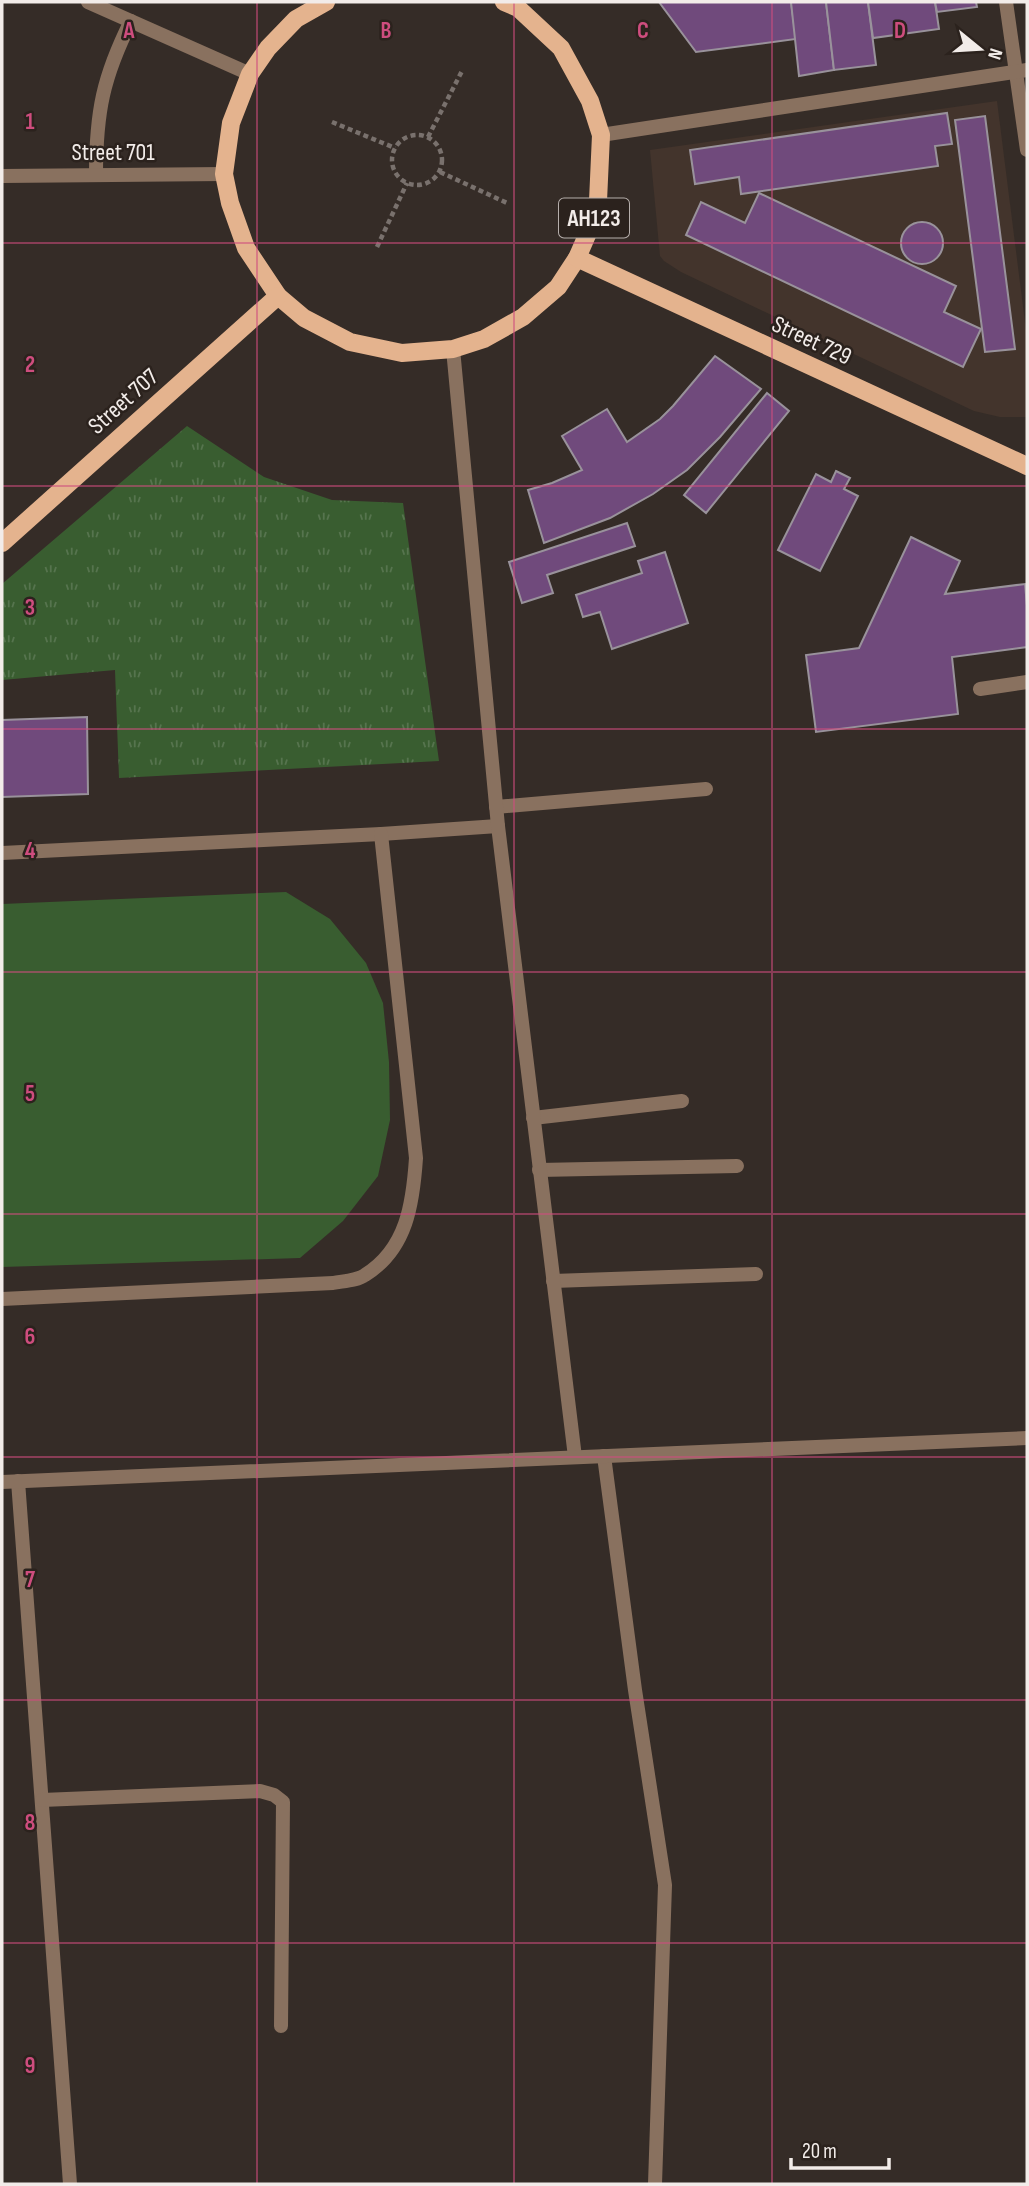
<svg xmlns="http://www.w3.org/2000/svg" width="1029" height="2186" font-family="'Sofia Sans Condensed',sans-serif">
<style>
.built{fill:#43342c}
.grass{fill:url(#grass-tufts)}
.pitch{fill:#395d30}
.building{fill:#704a7c;stroke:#99929b;stroke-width:2}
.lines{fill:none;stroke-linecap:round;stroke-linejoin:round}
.path{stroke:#79716d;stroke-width:4.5;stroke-dasharray:5 3.5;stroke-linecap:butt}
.service{stroke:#89715f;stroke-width:14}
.minor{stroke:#89715f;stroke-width:14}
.tertiary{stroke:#89715f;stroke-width:14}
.primary{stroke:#e4b38e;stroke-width:18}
.grid{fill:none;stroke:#ce4d7e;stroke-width:2;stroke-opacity:0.55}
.labels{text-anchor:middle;stroke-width:5;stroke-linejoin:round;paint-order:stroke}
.shield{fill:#2b221d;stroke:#b6afac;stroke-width:2}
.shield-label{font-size:23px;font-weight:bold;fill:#f2ece9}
.street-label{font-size:24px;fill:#f2ece9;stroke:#2b221d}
.grid-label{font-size:23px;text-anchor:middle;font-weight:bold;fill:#ce4d7e;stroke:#2b221d;stroke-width:5;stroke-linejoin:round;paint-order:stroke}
</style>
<defs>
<pattern id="grass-tufts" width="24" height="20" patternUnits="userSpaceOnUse" patternTransform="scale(1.75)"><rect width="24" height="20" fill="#395d30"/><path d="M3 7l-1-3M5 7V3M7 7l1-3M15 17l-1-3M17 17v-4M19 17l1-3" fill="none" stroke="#56744e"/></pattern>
</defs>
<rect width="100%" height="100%" fill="#352c27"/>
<!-- built -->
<path class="built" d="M997,101L1027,338V417H1000L974,411L681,272L664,261L660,256L650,150Z"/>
<!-- grass -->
<path class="grass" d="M187,426L264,477L332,500L403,503L439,761L119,778L115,670L2,680V584Z"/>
<!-- pitch -->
<path class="pitch" d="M286,892L330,919L366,963L383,1003L389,1062L390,1120L378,1176L343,1221L300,1258L2,1267V904Z"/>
<!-- building -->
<g class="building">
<path d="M659,2H791L796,39L696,52Z"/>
<path d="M791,2H826L834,70L799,76Z"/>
<path d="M826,2H868L876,65L834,70Z"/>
<path d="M868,2H935L939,29L873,38Z"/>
<path d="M935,2H976L977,7L937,12Z"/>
<path d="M947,113L952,144L935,146L938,166L741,194L739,177L695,184L690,150Z"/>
<path d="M985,116L1015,349L985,352L955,120Z"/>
<path d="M759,193L956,286L944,312L981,329L963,367L686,235L701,202L745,223Z"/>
<circle cx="922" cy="243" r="21"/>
<path d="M715,356L761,389L720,437L687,470L653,494L610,518L544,543L528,490L552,483L582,470L562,436L607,409L627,442L660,419L673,406Z"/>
<path d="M767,393L789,411L706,513L684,495Z"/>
<path d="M836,471L850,478L844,489L858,496L820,571L778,550L816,474L831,482Z"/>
<path d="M627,523L635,546L547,575L553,593L522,603L509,562Z"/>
<path d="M911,537L960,561L945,594L1025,584L1027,606V647L952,657L958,714L816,732L806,655L859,648Z"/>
<path d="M665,552L688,623L612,649L600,612L583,617L576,595L642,573L638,561Z"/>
<path d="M87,717L88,794L2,797V720Z"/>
</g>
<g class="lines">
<!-- path -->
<g class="path">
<path d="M332,122L395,148"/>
<circle cx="417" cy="160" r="25"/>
<path d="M428,137L462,71"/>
<path d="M440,172L507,203"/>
<path d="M377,247L407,183"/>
</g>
<!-- service -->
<g class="service">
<path d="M96,175C96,112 103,77 131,21"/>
<path d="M980,689L1027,682"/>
<path d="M496,807L706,789"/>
<path d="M2,853L381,834L498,826"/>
<path d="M533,1118L682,1101"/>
<path d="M539,1170L737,1166"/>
<path d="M553,1281L756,1274"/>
<path d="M2,1299L333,1283C343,1281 357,1281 365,1275C407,1249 413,1203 416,1158L381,834"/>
</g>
<!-- minor -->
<g class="minor">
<path d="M88,2L250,74"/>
<path d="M1006,2L1027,150"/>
<path d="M2,176L224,174"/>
<path d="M453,349L498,826L575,1457"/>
<path d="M604,1456L635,1690L665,1885L655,2184"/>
<path d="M18,1481L70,2184"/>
<path d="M42,1800L260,1791L274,1795L283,1802L281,2026"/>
</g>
<!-- tertiary -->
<g class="tertiary">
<path d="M601,135L1027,70"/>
<path d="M2,1482L1027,1438"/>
</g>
<!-- primary -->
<g class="primary">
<path d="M326,2L296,19L268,48L250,74L231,123L224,174L230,203L246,248L278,296L304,318L350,342L402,353L453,349L484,339L523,317L558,287L577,258L591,226L598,201L601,135L590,101L561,48L518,8L504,2"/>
<path d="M577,258L1027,466"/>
<path d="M2,543L278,296"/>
</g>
</g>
<!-- grid -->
<path class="grid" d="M257,2V2184M514,2V2184M772,2V2184M2,243H1027M2,486H1027M2,729H1027M2,972H1027M2,1214H1027M2,1457H1027M2,1700H1027M2,1943H1027"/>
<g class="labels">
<!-- shield labels -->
<rect class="shield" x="559" y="198.5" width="70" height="39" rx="5"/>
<g class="shield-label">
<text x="594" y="226">AH123</text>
</g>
<!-- street labels -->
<g class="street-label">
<text x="113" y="160">Street 701</text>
<text transform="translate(812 340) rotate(25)" y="8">Street 729</text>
<text transform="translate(123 401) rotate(-42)" y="8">Street 707</text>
</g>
</g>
<g class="grid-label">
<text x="129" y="38">A</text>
<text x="386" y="38">B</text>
<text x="643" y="38">C</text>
<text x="900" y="38">D</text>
<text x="30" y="129">1</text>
<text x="30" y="372">2</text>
<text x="30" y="615">3</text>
<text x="30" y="858">4</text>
<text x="30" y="1101">5</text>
<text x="30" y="1344">6</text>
<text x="30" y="1587">7</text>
<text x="30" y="1830">8</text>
<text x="30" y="2073">9</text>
</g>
<!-- border -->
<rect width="1029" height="2186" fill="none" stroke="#f2ece9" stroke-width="7"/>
<!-- north arrow -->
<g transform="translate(980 49) rotate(108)" stroke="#2b221d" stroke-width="5" paint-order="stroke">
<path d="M0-5L12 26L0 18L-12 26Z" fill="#f2ece9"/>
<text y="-10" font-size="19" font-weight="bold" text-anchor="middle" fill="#f2ece9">N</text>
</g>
<!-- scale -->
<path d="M791 2158v10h98v-10" fill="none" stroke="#f2ece9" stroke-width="3.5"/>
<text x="802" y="2158" font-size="21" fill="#f2ece9" stroke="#2b221d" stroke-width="5" paint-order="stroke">20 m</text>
</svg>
